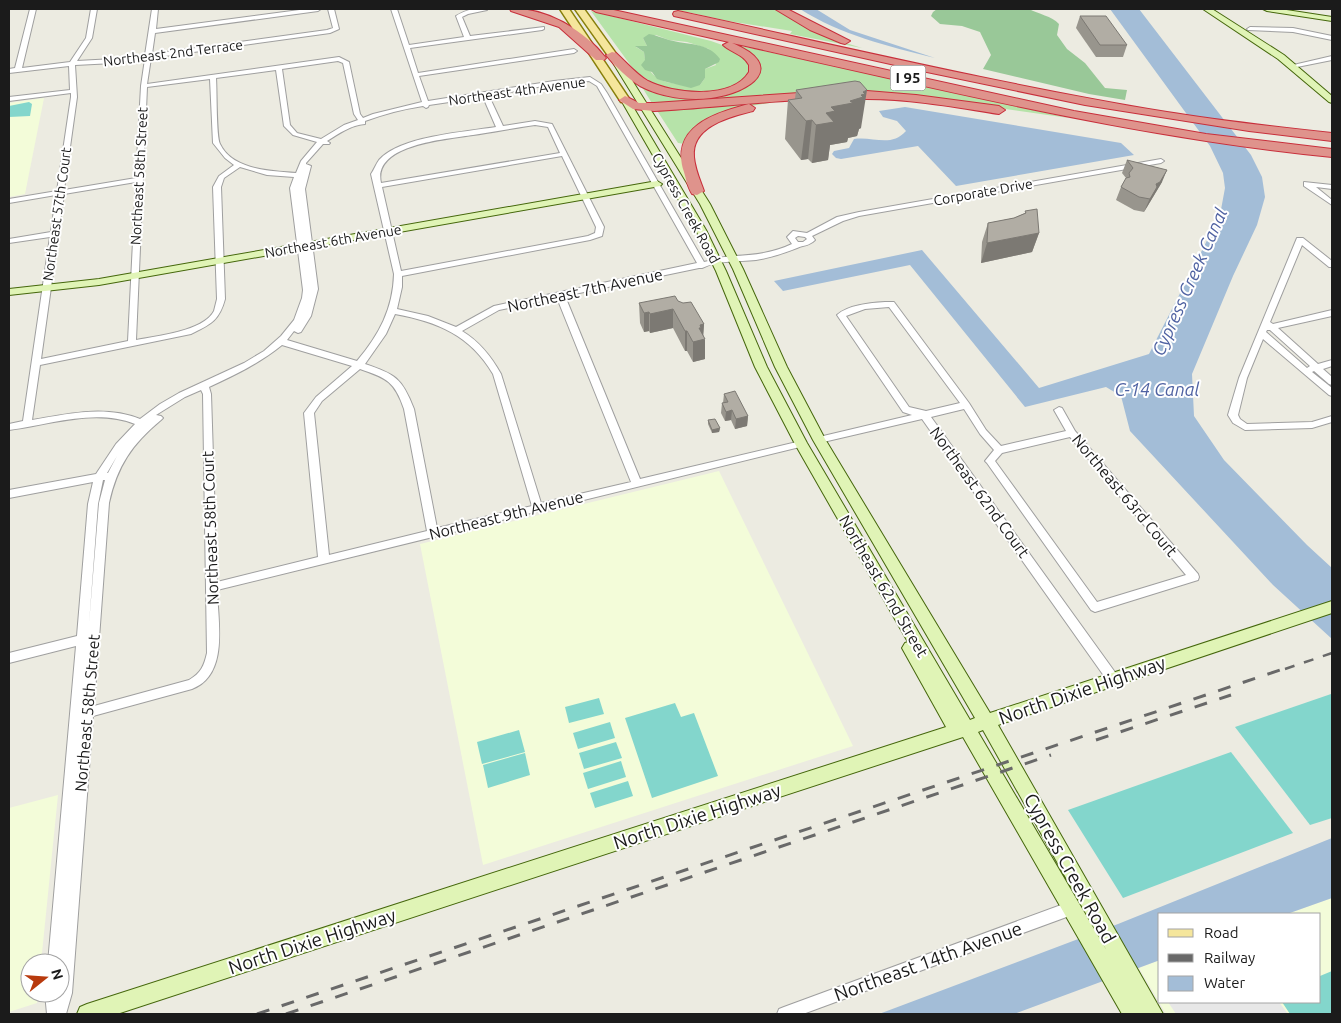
<svg xmlns="http://www.w3.org/2000/svg" width="1341" height="1023" font-family="Ubuntu,sans-serif">
<style>
.education{fill:#f3fcd9}
.grass{fill:#b6e3a9;fill-rule:evenodd}
.forest{fill:#99c898}
.pitch{fill:#83d6cc}
.parking{fill:#e7e7e7}
.water{fill:#a3bdd7}
.lines{fill:none;stroke-linecap:round;stroke-linejoin:round}
.street-casing{stroke:#9f9f9f;stroke-width:2}
.secondary-casing{stroke:#45670c;stroke-width:2}
.primary-casing{stroke:#877f0a;stroke-width:3}
.highway-casing{stroke:#c82f3b;stroke-width:2}
.street{fill:#fff;fill-rule:evenodd}
.secondary{fill:#e0f4b6;fill-rule:evenodd}
.primary{fill:#f5e69c;fill-rule:evenodd}
.highway{fill:#df938c;fill-rule:evenodd}
.rail-far1{stroke:#696969;stroke-width:2.5;stroke-dasharray:10 10;stroke-linecap:butt}
.rail{stroke:#696969;stroke-width:3;stroke-dasharray:13 13;stroke-linecap:butt}
.wall{fill:#98958d}
.shaded-wall{fill:#7c7973}
.building{fill:#b1ada4;stroke:#7c7973}
.labels{text-anchor:middle;stroke-width:4;stroke-linejoin:round;paint-order:stroke}
.far-street-label{font-size:14px;fill:#1b1b1b;stroke:#fff}
.shield{fill:#fff;stroke:#5f5f5f;stroke-width:1}
.shield-label{font-size:15px;font-weight:bold;fill:#1b1b1b}
.street-label{font-size:16px;fill:#1b1b1b;stroke:#fff}
.water-label{font-size:18px;font-style:italic;fill:#4f62a2;stroke:#fff}
.near-street-label{font-size:19px;fill:#1b1b1b;stroke:#fff}
</style>
<rect width="100%" height="100%" fill="#ecebe1"/>
<!-- education -->
<g class="education">
<path d="M44,98L25,194L9,197V103Z"/>
<path d="M719,471L853,746L483,865L420,544Z"/>
<path d="M58,795L41,963H30V993H38L37,1003L9,1012V808Z"/>
<path d="M1332,898V1014H1166L1139,968L1160,960V1002H1320V914H1287Z"/>
</g>
<!-- grass -->
<g class="grass">
<path d="M673,9H776C802,26 832,39 862,48L790,34L792,31L728,21Z"/>
<path d="M591,11L711,41L728,47L749,58L752,74L732,88L702,94L658,87L634,70ZM656,35L669,40L687,42L709,49L716,65L705,69V78L700,85C674,84 647,86 644,52L636,47L647,46L643,38Z"/>
<path d="M737,45L1069,118L905,95L653,105L642,87L645,86L672,94L735,91L758,61L746,50Z"/>
<path d="M781,101L751,106L721,116L685,144L678,143L656,109Z"/>
</g>
<!-- forest -->
<g class="forest">
<path d="M937,9H1029C1038,14 1052,16 1059,24L1057,35L1067,49L1085,63L1105,88L1127,90L1125,100L1089,94L983,69L991,55L980,32L962,26L940,24L931,16L933,12Z"/>
<path d="M649,34C656,35 662,38 669,40C687,45 708,42 720,59L719,62L705,69V78L700,85L691,88L663,81L657,79L652,72L645,70L641,65L645,60L644,52L635,46H647L643,38Z"/>
</g>
<!-- pitch -->
<g class="pitch">
<path d="M29,102L32,104L30,116L9,117V106Z"/>
<path d="M1331,694L1332,818L1310,825L1235,727Z"/>
<path d="M599,698L604,714L569,723L565,707Z"/>
<path d="M675,703L681,717L694,713L718,776L652,798L625,718Z"/>
<path d="M610,722L615,738L578,749L573,733Z"/>
<path d="M519,730L525,752L482,764L477,742Z"/>
<path d="M616,742L622,758L584,769L579,753Z"/>
<path d="M1231,752L1293,833L1123,898L1068,810Z"/>
<path d="M525,753L530,775L488,788L483,765Z"/>
<path d="M621,761L626,777L588,789L583,773Z"/>
<path d="M628,781L633,796L595,808L590,793Z"/>
<path d="M1332,971V1014H1290L1282,1002H1320V976Z"/>
</g>
<!-- parking -->
<path class="parking" d="M1168,1002H1279L1288,1014H1176Z"/>
<!-- water -->
<g class="water">
<path d="M800,9H816L850,30L935,58C887,46 841,35 800,9Z"/>
<path d="M1110,9H1139L1251,155L1262,177L1265,197L1257,225L1233,276L1192,374L1194,416L1224,460L1307,545L1332,568V639L1273,585L1130,431L1121,396L1106,387L1025,407L910,265L783,291L774,281L922,250L1039,388L1149,354L1220,215L1225,188L1223,173L1210,146Z"/>
<path d="M905,107L1121,143L1134,155L956,186L918,146L841,159L836,158L832,154L834,151L849,148L854,139C873,136 891,148 906,131L897,121L883,117L879,111Z"/>
<path d="M1332,838V898L1287,914H1160V960L1014,1014H879L1118,924Z"/>
</g>
<g class="lines">
<!-- street casing -->
<g class="street-casing">
<g id="street">
<path d="M30,9H36L22,68L70,62L86,38L91,9H97L92,38L77,61L114,59L145,55L152,9H158L156,29L307,9H321L318,11L155,33L152,54L327,30L333,28L328,9H334L339,29L330,33L151,58L147,84L339,57L349,62L360,114L363,118L373,114L422,102L391,9H397L409,45L464,37L456,16C465,10 477,7 487,10L468,14L462,17L470,36L544,27V29L542,30L410,48L418,73L574,49L577,51L574,53L419,76L428,101L554,81L590,77L601,84L607,93L704,262C713,260 724,256 734,256C755,255 773,253 792,244L787,237L793,231L807,233L837,217L859,212L1161,159L1164,161L1161,163L859,216L843,221L812,236L815,240C809,246 804,245 797,248C784,253 770,258 756,260C738,262 719,260 702,268H699L565,296L640,479L801,441L804,442L806,444L804,446L217,590C218,622 229,675 192,689L93,716L72,993L66,1014H47L45,993H60V963H48L76,646L9,663V653L77,636L88,504L93,482L9,498V490L96,474L116,444L135,424C95,408 49,425 9,430V424L23,421L50,237L9,243V239L51,232L56,195L9,203V199L57,191L71,97V93L9,101V97L70,90L69,66L9,73V69L15,68ZM145,59L141,86L136,178L64,190L77,97L75,65L114,63ZM338,61L343,63L354,114L358,120L344,125L321,139L297,133L290,125L282,69ZM276,70L284,126L293,135L317,142L301,161L296,173C271,171 232,170 220,144C216,136 217,90 216,78ZM210,79L213,143L225,158L234,165L219,176L213,187L217,299C216,303 215,307 214,311C204,331 157,336 136,340L147,87ZM589,81L597,86L601,93L697,263L494,306L456,327L428,316L397,309L402,287V276L590,240L602,236L604,227L552,124L535,121L503,126L489,96L554,84ZM483,97L496,127C465,132 400,136 379,160C376,164 374,170 371,174L394,274C393,309 379,335 357,361L287,340L294,331L298,333L301,332L311,316L318,289L305,189L311,166L306,164V163L323,144H329L330,143L327,141C340,133 351,125 365,124V121C384,114 403,109 423,106L426,108L428,107L429,105ZM535,125L548,127L560,153L381,183C372,144 448,139 473,135C494,132 514,128 535,125ZM562,156L596,227L595,233L588,236L401,271L382,187ZM240,167L267,175L294,177L290,188L303,290L302,298L294,320L281,336L264,351L244,363L179,393L160,404L140,419C105,405 68,414 32,420L40,365L191,334C211,324 219,321 225,299L221,187L224,178ZM136,182L128,341L41,359L64,194ZM798,236L805,237L807,239L803,242H798L795,238ZM557,298L631,482L541,503L501,374C491,356 480,342 462,331L499,310ZM395,314C438,322 470,335 493,374L532,506L437,528L414,409C402,378 395,374 365,364L386,334ZM282,345L352,366L316,397L304,413L318,557L217,582L211,394L209,387C235,375 260,363 282,345ZM360,369C387,378 395,382 404,409L427,531L329,555L314,413L322,401ZM201,390L203,394L207,653C204,666 201,673 189,680L94,706L109,503C117,466 132,444 161,420L163,418L161,416L156,415L185,397ZM117,456L108,473H107ZM103,480H105L99,503L89,624L98,504Z"/>
<path d="M1250,27L1293,28L1332,36V40L1293,32L1248,30L1247,29Z"/>
<path d="M1332,56V60L1292,68L1289,66Z"/>
<path d="M1304,182L1332,185V189L1316,187L1332,200V205L1304,186Z"/>
<path d="M1297,238H1303L1332,261V267H1329L1302,245L1270,322L1273,324L1332,310V316L1278,328L1318,364L1332,360V366L1323,369L1332,377V385L1329,384L1314,371L1312,372L1332,388V396L1329,395L1263,339L1247,378L1238,415L1240,419L1247,424L1312,422L1332,416V422L1312,428L1245,430L1233,423L1228,415L1239,378ZM1267,330H1270L1310,366L1307,368L1266,332Z"/>
<path d="M885,302H894L969,403L986,430L1001,446L1066,431L1054,410L1059,407L1062,408L1075,431L1198,574L1199,577L1198,580L1095,612L1091,610L987,463L985,461L994,450L980,434L964,409L931,417L1117,675L1119,679L1117,683L1113,684L1109,683L922,419L819,443L816,442L814,440L819,437L912,415L903,412L837,315C848,305 869,303 885,302ZM889,307L960,403L926,411L909,407L846,316L865,309ZM1070,437L1186,575L1097,602L995,461L1002,453Z"/>
<path d="M1072,901L1077,903L1079,908L1077,913L1072,915L803,1014H777L779,1009L784,1007Z"/>
</g>
</g>
<!-- secondary casing -->
<g class="secondary-casing">
<g id="secondary">
<path d="M1203,9H1212L1284,55L1332,96V103L1329,102L1278,59Z"/>
<path d="M1263,9H1280L1332,17V21L1267,11Z"/>
<path d="M611,56L618,58L710,204L743,269L787,367L825,439L990,713L1332,601V613L998,725L1163,1014H1122L963,737L117,1014H77L80,1007L87,1004L946,727L902,648L905,643L908,642L795,444L755,367L716,271L696,230L621,100L622,98L629,100L706,230L726,271L767,367L807,443L970,720L975,718L813,440L775,367L733,269L700,204L610,58ZM983,730L1107,951L978,732Z"/>
<path d="M657,181L662,184L660,186L99,285L9,295V289L99,279Z"/>
</g>
</g>
<!-- primary casing -->
<g class="primary-casing">
<g id="primary">
<path d="M560,9H569L630,100L629,102H621Z"/>
<path d="M575,9H584L617,55L615,57H609Z"/>
</g>
</g>
<!-- highway casing -->
<g class="highway-casing">
<g id="highway">
<path d="M510,9C546,7 584,30 606,58L604,60H596L559,27L511,11Z"/>
<path d="M591,9H609L1074,111L1206,134L1332,149V157C1129,137 931,87 732,43C788,66 751,93 711,98C688,101 661,97 640,86C628,79 615,66 606,55L612,52L616,53C626,62 636,74 648,81C673,94 732,100 749,72V65C743,54 732,53 723,45L729,42L596,12Z"/>
<path d="M775,9H787L850,41L845,44L841,43L810,30Z"/>
<path d="M678,11C840,46 1003,85 1167,112C1222,121 1277,127 1332,133V141L1249,131L1085,105L922,71L674,16L673,14L674,12Z"/>
<path d="M867,91L916,95L999,106L1005,110L999,114C955,107 911,99 867,99C796,97 725,107 654,111L633,109L619,100L625,96L639,103H654L814,92Z"/>
<path d="M749,104L755,108L753,111C730,117 691,126 694,157C695,169 700,180 704,191L697,195L692,194C688,188 686,179 684,172C670,127 714,113 749,104Z"/>
</g>
</g>
<!-- street -->
<use href="#street" class="street"/>
<!-- secondary -->
<use href="#secondary" class="secondary"/>
<!-- primary -->
<use href="#primary" class="primary"/>
<!-- highway -->
<use href="#highway" class="highway"/>
<!-- rail-far1 -->
<path class="rail-far1" d="M1285,669L1332,653"/>
<!-- rail -->
<g class="rail">
<path d="M1096,740L1231,695"/>
<path d="M257,1014L1289,667"/>
<path d="M286,1014L1051,755"/>
</g>
</g>
<!-- wall -->
<g class="wall">
<path d="M1080,16L1127,45L1123,57H1096L1076,28Z"/>
<path d="M796,90L861,128L859,129L857,136L848,138L847,142L830,145L828,160L812,163L808,159L801,160L785,139L788,100L795,99Z"/>
<path d="M1127,160L1162,182L1144,212L1134,210L1116,200L1121,187L1126,178L1122,173Z"/>
<path d="M1025,211L1039,233L1032,252L981,263L982,242L988,223L1014,218L1025,213Z"/>
<path d="M678,301L704,324L703,335L705,359L693,362L687,351H685L673,328L650,333L649,331L644,332L640,323L639,303Z"/>
<path d="M724,394L748,416L747,426L735,429L731,420L725,421L721,413L722,403H723Z"/>
<path d="M708,420L720,428L719,432L712,433L708,424Z"/>
</g>
<!-- shaded-wall -->
<g class="shaded-wall">
<path d="M867,90L861,128L859,129L857,136L848,138L847,142L830,145L828,160L812,163L816,125L831,107L850,101L861,95L863,92Z"/>
<path d="M812,120L808,159L801,160L806,121Z"/>
<path d="M1167,170L1162,182L1144,212L1156,184Z"/>
<path d="M1039,233L1032,252L981,263L987,243Z"/>
<path d="M673,309V328L650,333V314Z"/>
<path d="M649,312V331L644,332V313Z"/>
<path d="M704,324L703,340L705,339V359L693,362V342L700,325Z"/>
<rect x="685" y="331" width="2" height="20"/>
<path d="M732,410L731,420L725,421L726,412Z"/>
<path d="M748,416L747,426L735,429L736,419Z"/>
<path d="M720,428L719,432L712,433V430Z"/>
</g>
<!-- building -->
<g class="building">
<path d="M1080,16H1106L1127,45H1100Z"/>
<path d="M855,81L860,82L867,90L863,92L865,94L861,95L863,97L850,101L853,103L831,107L835,111L826,113L834,122L816,125L812,120L806,121L788,100L802,98L796,90Z"/>
<path d="M1127,160L1167,170L1160,182L1156,184L1157,187L1150,199L1139,197L1121,187L1126,178L1130,177L1129,173L1133,168Z"/>
<path d="M1037,209L1039,233L987,243L988,223L1014,218L1026,213L1025,211Z"/>
<path d="M675,296L678,301L683,303L691,302L704,324L700,325L701,328H699L705,339L693,342L687,331H685L673,309L650,314L649,312L644,313L639,303Z"/>
<path d="M735,391L748,416L736,419L732,410L726,412L722,403L728,402L724,394Z"/>
<path d="M715,419L720,428L712,430L708,420Z"/>
</g>
<g class="labels">
<!-- far-street labels -->
<g class="far-street-label">
<text transform="translate(173 53) rotate(-7)" y="5">Northeast 2nd Terrace</text>
<text transform="translate(517 91) rotate(-8)" y="5">Northeast 4th Avenue</text>
<text transform="translate(139 176) rotate(-87)" y="5">Northeast 58th Street</text>
<text transform="translate(983 192) rotate(-10)" y="5">Corporate Drive</text>
<text transform="translate(686 208) rotate(61)" y="5">Cypress Creek Road</text>
<text transform="translate(57 214) rotate(-82)" y="5">Northeast 57th Court</text>
<text transform="translate(333 241) rotate(-10)" y="5">Northeast 6th Avenue</text>
</g>
<!-- shield labels -->
<rect class="shield" x="890.5" y="65.5" width="35" height="25" rx="4"/>
<g class="shield-label">
<text x="908" y="83">I 95</text>
</g>
<!-- street labels -->
<g class="street-label">
<text transform="translate(585 290) rotate(-12)" y="6">Northeast 7th Avenue</text>
<text transform="translate(980 492) rotate(54)" y="6">Northeast 62nd Court</text>
<text transform="translate(1125 495) rotate(50)" y="6">Northeast 63rd Court</text>
<text transform="translate(506 515) rotate(-14)" y="6">Northeast 9th Avenue</text>
<text transform="translate(210 528) rotate(-92)" y="6">Northeast 58th Court</text>
<text transform="translate(884 586) rotate(60)" y="6">Northeast 62nd Street</text>
<text transform="translate(87 713) rotate(-85)" y="6">Northeast 58th Street</text>
</g>
<!-- water labels -->
<g class="water-label">
<text transform="translate(1190 282) rotate(-66)" y="6">Cypress Creek Canal</text>
<text x="1157" y="396">C-14 Canal</text>
</g>
<!-- near-street labels -->
<g class="near-street-label">
<text transform="translate(1082 690) rotate(-19)" y="7">North Dixie Highway</text>
<text transform="translate(697 816) rotate(-18)" y="7">North Dixie Highway</text>
<text transform="translate(1070 868) rotate(61)" y="7">Cypress Creek Road</text>
<text transform="translate(312 941) rotate(-18)" y="7">North Dixie Highway</text>
<text transform="translate(928 961) rotate(-20)" y="7">Northeast 14th Avenue</text>
</g>
</g>
<!-- border -->
<rect width="1341" height="1023" fill="none" stroke="#1b1b1b" stroke-width="20"/>
<!-- legend -->
<rect x="1158" y="913" width="162" height="90" fill="#ffffff" stroke="#a4a4a4"/>
<rect x="1168" y="929" width="25" height="8" fill="#f5e69c" stroke="#a4a4a4"/>
<text x="1204" y="938" font-size="15" fill="#1b1b1b">Road</text>
<rect x="1168" y="954" width="25" height="8" fill="#696969" stroke="#a4a4a4"/>
<text x="1204" y="963" font-size="15" fill="#1b1b1b">Railway</text>
<rect x="1168" y="976" width="25" height="15" fill="#a3bdd7" stroke="#a4a4a4"/>
<text x="1204" y="988" font-size="15" fill="#1b1b1b">Water</text>
<!-- north arrow -->
<g transform="translate(45 978) rotate(73)"><circle r="24" fill="#ffffff" stroke="#a4a4a4"/>
<path d="M0-4L9 19L0 12L-9 19Z" fill="#b83a0d"/>
<text y="-8" font-size="14" font-weight="bold" text-anchor="middle" fill="#1b1b1b">N</text>
</g>
</svg>
